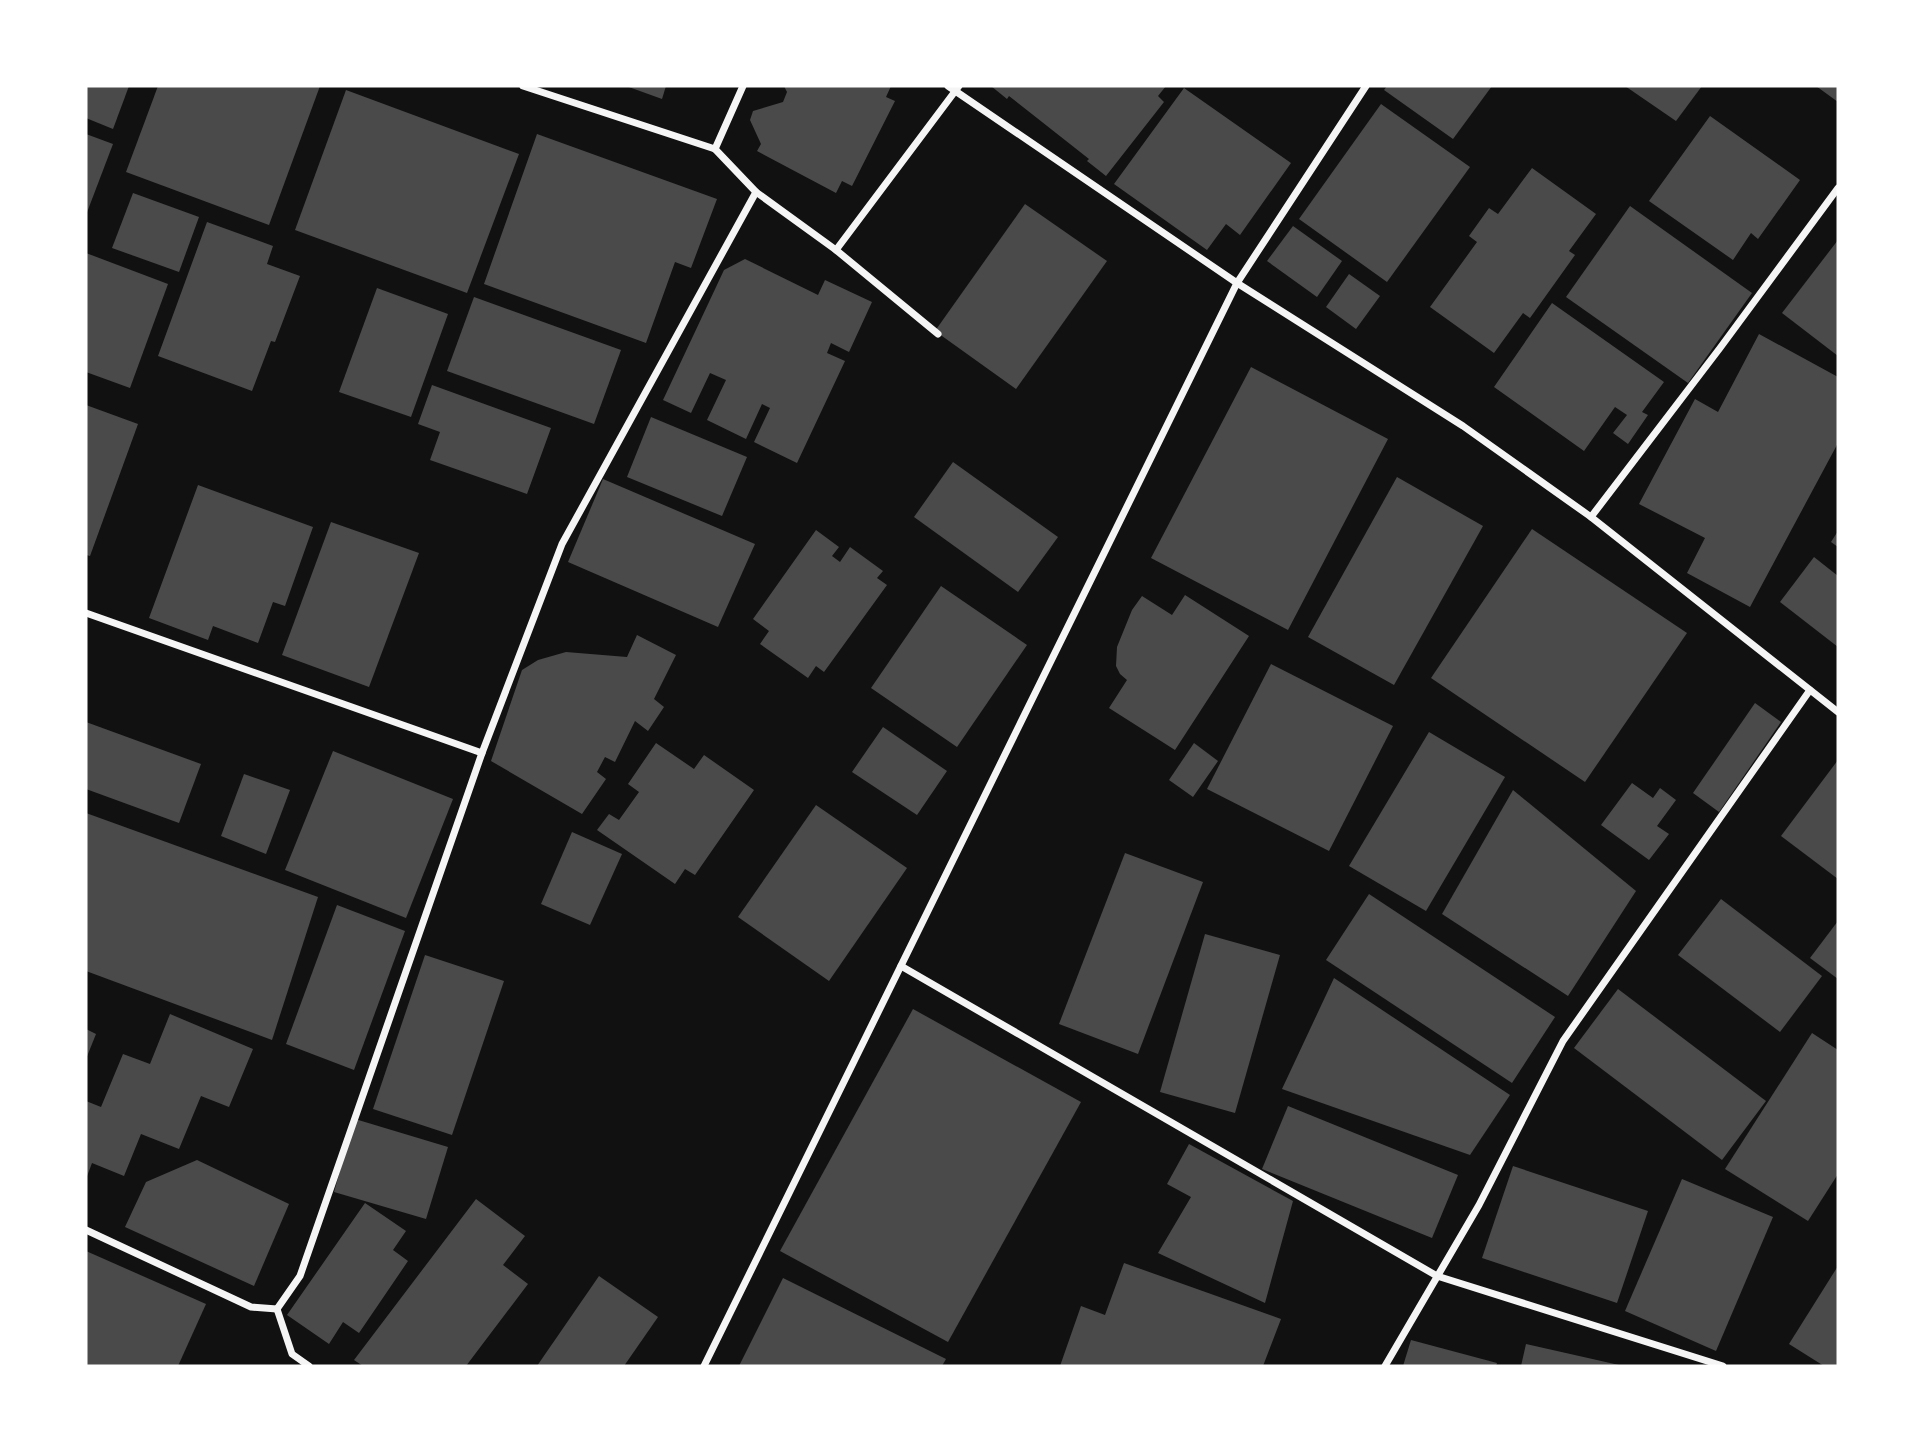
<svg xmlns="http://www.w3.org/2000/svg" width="1924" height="1452" font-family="'IBM Plex Serif',serif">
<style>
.building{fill:#4a4a4a}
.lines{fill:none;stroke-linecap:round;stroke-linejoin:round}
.minor{stroke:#f5f5f5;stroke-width:7}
</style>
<rect width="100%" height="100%" fill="#111"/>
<!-- building -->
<g class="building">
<path d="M86,86H129L113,129L86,118Z"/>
<path d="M158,86H320L269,225L126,172Z"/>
<path d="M626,86H666L662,99Z"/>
<path d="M784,86H891L886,97L895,101L852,186L842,181L836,193L757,151L761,144L750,120L753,111L783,102L787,92Z"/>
<path d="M991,86H1166L1158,96L1164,102L1106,176L1087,161L1089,159L1009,96L1007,99Z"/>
<path d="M1387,86H1492L1453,139L1384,90Z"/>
<path d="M1625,86H1702L1676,121Z"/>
<path d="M1816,86H1838V102Z"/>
<path d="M1184,88L1291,163L1240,235L1226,224L1207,250L1114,184Z"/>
<path d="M346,90L519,154L467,293L295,230Z"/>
<path d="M1381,104L1470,167L1387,282L1299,219Z"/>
<path d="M1710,116L1800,180L1758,239L1751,233L1733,260L1649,201Z"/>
<path d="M86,134L113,144L86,215Z"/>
<path d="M537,134L717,199L691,268L675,262L646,343L484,284Z"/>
<path d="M1532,168L1596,214L1569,251L1575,255L1530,318L1523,313L1494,353L1430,307L1477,242L1469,236L1489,208L1498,214Z"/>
<path d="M133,193L199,217L179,272L112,248Z"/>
<path d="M1025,204L1107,261L1016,389L935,331Z"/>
<path d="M1630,206L1752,293L1688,383L1566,297Z"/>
<path d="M207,222L273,246L267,264L300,276L275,342L271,341L252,391L158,356Z"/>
<path d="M1293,226L1342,261L1317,297L1267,261Z"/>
<path d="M1838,240V356L1782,313Z"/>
<path d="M86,253L168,284L130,388L86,372Z"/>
<path d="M745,259L818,295L825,280L872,302L849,352L831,343L827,353L845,361L797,463L754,442L770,408L762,404L746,439L707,420L726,380L710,373L691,413L663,400L724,270Z"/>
<path d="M1349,274L1380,296L1356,329L1326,307Z"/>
<path d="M377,288L448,314L411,417L339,392Z"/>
<path d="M474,297L621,350L594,424L447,371Z"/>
<path d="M1552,303L1664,382L1642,412L1648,415L1628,444L1613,433L1627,415L1615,407L1584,451L1494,387Z"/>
<path d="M1759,334L1838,377V443L1750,607L1687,573L1705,538L1639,504L1695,399L1718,412Z"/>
<path d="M1251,367L1388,439L1288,630L1151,558Z"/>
<path d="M432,385L551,428L527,494L430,460L440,432L418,424Z"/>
<path d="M86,405L138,424L90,556L86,555Z"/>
<path d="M651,417L747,457L722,516L627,477Z"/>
<path d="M953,462L1058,537L1018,592L914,517Z"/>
<path d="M1397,477L1483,526L1394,685L1308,637Z"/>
<path d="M603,479L755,544L718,627L568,562Z"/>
<path d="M198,485L313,527L285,606L273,602L258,643L213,626L208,640L149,618Z"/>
<path d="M331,522L419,553L369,687L282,655Z"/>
<path d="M1532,529L1687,633L1585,782L1431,678Z"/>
<path d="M816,530L839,547L832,556L840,562L850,547L883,571L877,578L887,585L824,672L816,666L808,678L760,644L769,631L753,619Z"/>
<path d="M1838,531V547L1831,542Z"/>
<path d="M1814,557L1838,576V647L1780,602Z"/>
<path d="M941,586L1027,645L957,747L871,688Z"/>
<path d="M1185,595L1249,636L1175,750L1109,708L1127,680L1120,674L1116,666L1117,647L1132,610L1142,596L1172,615Z"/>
<path d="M637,635L676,655L654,699L664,707L648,731L635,721L615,762L605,757L597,772L606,779L582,814L491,761L522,670L538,660L566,652L627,657Z"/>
<path d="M1271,664L1393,726L1329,851L1207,789Z"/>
<path d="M1755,703L1781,722L1719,812L1693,793Z"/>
<path d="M86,722L201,764L179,823L86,789Z"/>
<path d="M883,727L947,771L917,815L852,772Z"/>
<path d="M1429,732L1505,777L1426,911L1349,866Z"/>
<path d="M656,743L694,769L704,755L754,790L695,875L685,869L675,884L597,830L609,814L619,820L639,792L628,784Z"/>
<path d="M1194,743L1218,761L1193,797L1169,780Z"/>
<path d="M333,751L453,799L406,918L285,870Z"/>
<path d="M1838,760V879L1781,836Z"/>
<path d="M244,774L290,790L266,854L221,836Z"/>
<path d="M1632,783L1653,798L1660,788L1676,800L1657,826L1669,834L1649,860L1601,825Z"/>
<path d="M1513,790L1636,891L1568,996L1442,914Z"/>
<path d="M816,805L907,868L829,981L738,917Z"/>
<path d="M86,813L318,897L272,1040L86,971Z"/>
<path d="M572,832L622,854L590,925L541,904Z"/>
<path d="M1125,853L1203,882L1138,1054L1059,1024Z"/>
<path d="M1369,894L1555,1017L1512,1083L1326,960Z"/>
<path d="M1721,899L1822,976L1780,1032L1678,955Z"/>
<path d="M337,905L405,931L354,1070L286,1044Z"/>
<path d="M1838,921V979L1810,958Z"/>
<path d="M1205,934L1280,955L1235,1113L1160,1092Z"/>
<path d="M425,955L504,981L452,1135L373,1109Z"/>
<path d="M1334,978L1510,1095L1470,1155L1282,1089Z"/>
<path d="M1618,989L1766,1101L1722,1160L1574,1048Z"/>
<path d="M913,1009L1081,1102L948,1342L780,1251Z"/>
<path d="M170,1014L253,1049L229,1107L201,1096L179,1149L141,1134L124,1176L92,1163L86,1179V1101L101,1107L123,1054L150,1064Z"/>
<path d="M86,1029L96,1034L86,1059Z"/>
<path d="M1812,1033L1838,1050V1174L1808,1221L1725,1169Z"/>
<path d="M1288,1106L1458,1175L1432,1238L1262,1169Z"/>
<path d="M355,1119L448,1147L426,1219L334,1192Z"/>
<path d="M1189,1144L1293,1201L1265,1303L1158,1253L1191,1197L1167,1184Z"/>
<path d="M197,1160L289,1204L254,1286L125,1227L146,1182Z"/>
<path d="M1513,1166L1648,1211L1617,1303L1482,1258Z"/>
<path d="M1682,1179L1773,1217L1716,1351L1625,1311Z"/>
<path d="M476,1199L525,1236L503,1265L528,1284L466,1366H363L354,1360Z"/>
<path d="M365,1203L406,1231L393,1250L408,1261L359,1333L343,1322L329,1344L287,1315Z"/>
<path d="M86,1251L206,1304L178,1366H86Z"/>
<path d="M1124,1263L1281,1319L1263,1366H1060L1081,1306L1105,1315Z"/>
<path d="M1838,1266V1366H1824L1789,1344Z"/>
<path d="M599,1276L658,1317L624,1366H537Z"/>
<path d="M783,1278L946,1359L942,1366H739Z"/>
<path d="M1411,1340L1497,1363L1496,1366H1403Z"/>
<path d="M1526,1344L1619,1365V1366H1521Z"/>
</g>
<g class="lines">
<!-- minor -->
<g class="minor">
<path d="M523,86L715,149"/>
<path d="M948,86L1237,283L1463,426L1591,517L1838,712"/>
<path d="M756,192L836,250L938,334"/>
<path d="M836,250L959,86"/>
<path d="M1591,517L1720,348L1838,188"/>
<path d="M86,613L482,753"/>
<path d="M901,966L1437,1276L1723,1366"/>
<path d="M86,1230L251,1307L277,1309"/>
<path d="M277,1309L300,1276L482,753L562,544L756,192L715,149L743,86"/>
<path d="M277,1309L292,1354L309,1366"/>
<path d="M704,1366L1237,283L1366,86"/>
<path d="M1385,1366L1479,1205L1563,1041L1810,690"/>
</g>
</g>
<!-- border -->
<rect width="1924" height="1452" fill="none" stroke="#ffffff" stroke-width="175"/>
</svg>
